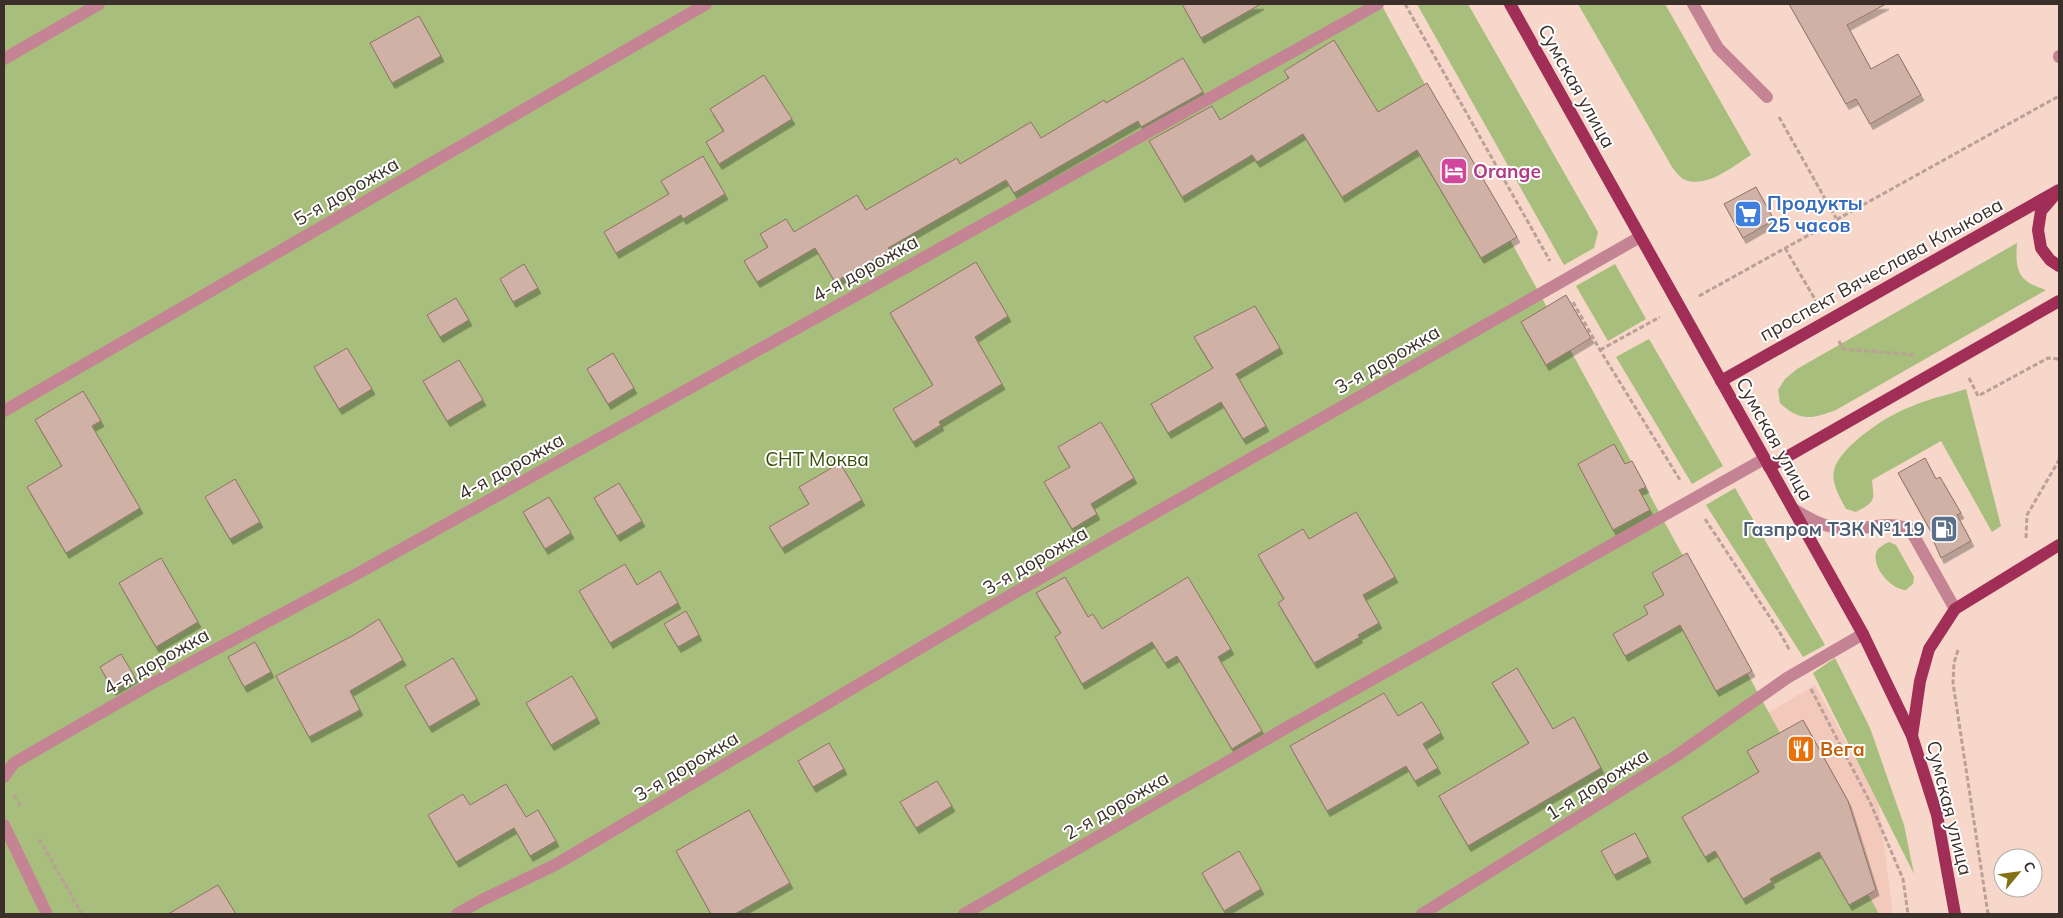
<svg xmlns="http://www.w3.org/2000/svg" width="2063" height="918" font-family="Mulish,sans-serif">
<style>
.built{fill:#f2c9ba}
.green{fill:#a7be7c}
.building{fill:#d0b1a5;stroke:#8f7267;filter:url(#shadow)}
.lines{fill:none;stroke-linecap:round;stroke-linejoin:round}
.path{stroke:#baa096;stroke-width:3;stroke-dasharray:5 2.5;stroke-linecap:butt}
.service{stroke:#c48494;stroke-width:12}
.minor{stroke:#c48494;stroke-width:12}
.primary{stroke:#a12e57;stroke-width:12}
.labels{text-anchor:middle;stroke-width:4;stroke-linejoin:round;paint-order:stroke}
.street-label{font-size:19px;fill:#3b2f2a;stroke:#fff}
.hotel-label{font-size:19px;font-weight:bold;fill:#b23c85;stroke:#fff;text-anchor:start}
.shop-label{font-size:19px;font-weight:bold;fill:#366cbe;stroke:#fff;text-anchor:start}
.park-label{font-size:19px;fill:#3a4c08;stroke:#fff}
.service-label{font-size:19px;font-weight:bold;fill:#4e5e75;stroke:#fff;text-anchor:end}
.food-label{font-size:19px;font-weight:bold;fill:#c56008;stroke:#fff;text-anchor:start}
</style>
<defs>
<filter id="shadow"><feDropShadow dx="3" dy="5.5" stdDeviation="0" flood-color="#0004"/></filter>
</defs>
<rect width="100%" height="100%" fill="#f7d7ca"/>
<!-- built -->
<path class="built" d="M1815,685L1878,800L1893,914H1815L1625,798Z"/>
<!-- green -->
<g class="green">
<path d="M4,4H1381L1879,914H4Z"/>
<path d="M1417,4H1468L1598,232L1594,248L1564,265Z"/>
<path d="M1578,4H1665L1751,155C1733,166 1706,190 1683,179C1679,176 1675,171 1672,167Z"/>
<path d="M2017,243C2015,271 2018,281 2046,290L1836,410C1812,419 1800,422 1780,403L1778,390L1785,379L1797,369Z"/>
<path d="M1615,264L1646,319L1608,341L1576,286Z"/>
<path d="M1649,339L1723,466L1692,484L1616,357Z"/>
<path d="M1966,389L2001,526L1992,532L1941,441L1872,480C1874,501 1876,501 1856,512L1846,509C1840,497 1831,484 1834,470C1840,446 1888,415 1910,407C1928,399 1947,395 1966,389Z"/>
<path d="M1735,488L1825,645L1803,657L1706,505Z"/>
<path d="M1889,542L1896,545L1914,577L1913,584L1906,590C1890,590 1868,563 1878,549C1881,546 1885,544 1889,542Z"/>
<path d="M1835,658L1870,728L1904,825L1914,874L1813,673Z"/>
</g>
<!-- building -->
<g class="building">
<path d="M1182,4H1261L1201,38Z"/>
<path d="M1789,4H1886L1847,25L1871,69L1898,54L1921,95L1870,124L1856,99L1846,104Z"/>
<path d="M419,16L441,56L392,83L370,43Z"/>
<path d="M1334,40L1378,112L1427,83L1517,237L1481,258L1417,150L1342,197L1303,134L1257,162L1252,155L1182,197L1149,141L1212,106L1220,120L1289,78L1284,71Z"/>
<path d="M1183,58L1203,92L1141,127L1138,121L1014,193L1006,180L888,248L890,250L835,282L815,248L757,282L744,261L768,247L760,234L786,219L794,232L857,195L866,210L957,158L960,164L1031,122L1041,138L1104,100L1106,103Z"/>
<path d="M764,75L792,119L719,164L706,142L724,131L710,109Z"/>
<path d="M703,156L725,194L683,219L681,215L616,253L604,232L669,194L661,181Z"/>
<path d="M1756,187L1774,220L1743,238L1724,204Z"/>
<path d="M976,262L1008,316L975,337L1002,384L939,422L941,425L913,442L893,409L933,385L890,313Z"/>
<path d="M524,264L538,288L513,302L500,279Z"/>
<path d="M1566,295L1591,338L1546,365L1521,322Z"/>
<path d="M456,298L469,320L440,337L427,315Z"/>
<path d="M1255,306L1280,348L1236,374L1266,426L1243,439L1221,402L1168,433L1151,404L1213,368L1194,337Z"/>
<path d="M347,348L372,389L339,409L314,367Z"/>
<path d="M613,353L634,388L608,404L587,369Z"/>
<path d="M459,360L483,400L447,421L423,381Z"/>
<path d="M83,391L101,421L92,426L140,508L66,553L27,487L62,466L35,420Z"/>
<path d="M1101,422L1134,478L1091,504L1097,514L1072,529L1044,482L1070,467L1058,447Z"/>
<path d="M1614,444L1625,464L1632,461L1646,487L1639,490L1650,510L1613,530L1578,464Z"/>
<path d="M1925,458L1936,479L1940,477L1961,513L1957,515L1971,541L1941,558L1934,542V537L1898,473Z"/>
<path d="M840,463L862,500L782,548L769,527L809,504L799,487Z"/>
<path d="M235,479L260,522L230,539L205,497Z"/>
<path d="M619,483L642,521L617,536L594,498Z"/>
<path d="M549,497L571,533L545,549L523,512Z"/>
<path d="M1356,512L1395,577L1363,595L1379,623L1358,635L1360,637L1314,663L1278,603L1284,599L1258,555L1303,529L1309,539Z"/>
<path d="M1687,553L1752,671L1716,691L1680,625L1625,656L1613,634L1648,614L1644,606L1664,595L1652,573Z"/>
<path d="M161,558L198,622L156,647L119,583Z"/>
<path d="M625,564L637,585L660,571L678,603L610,643L579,591Z"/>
<path d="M1065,577L1088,617L1093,614L1102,629L1188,577L1231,649L1218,657L1262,731L1232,749L1177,656L1165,663L1152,642L1082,684L1055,637L1061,633L1036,593Z"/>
<path d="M686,611L699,635L678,647L664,624Z"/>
<path d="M379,619L403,660L350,691L360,710L309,737L276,676L354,635Z"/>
<path d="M255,642L271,672L244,687L228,657Z"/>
<path d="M121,654L135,677L113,690L100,667Z"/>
<path d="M453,658L477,699L429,727L405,686Z"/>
<path d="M1517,668L1553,729L1574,717L1601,768L1468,846L1439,796L1529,743L1492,683Z"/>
<path d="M572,676L597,718L551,745L526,703Z"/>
<path d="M1384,693L1398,716L1422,702L1441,733L1423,744L1438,768L1415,781L1406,766L1327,811L1290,746Z"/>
<path d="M1803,720L1848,801L1876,890L1849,905L1819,852L1770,879L1772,882L1743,899L1715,851L1705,857L1682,817L1759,772L1747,751Z"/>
<path d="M829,743L844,769L813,787L798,761Z"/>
<path d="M937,781L952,806L916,828L900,802Z"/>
<path d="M506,784L526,817L538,810L556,841L530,856L514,828L456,862L428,815L463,794L470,805Z"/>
<path d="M749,810L790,883L735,914H711L676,851Z"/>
<path d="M1635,833L1648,857L1614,875L1601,851Z"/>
<path d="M1239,851L1261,889L1224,911L1202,873Z"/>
<path d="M218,885L236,914H168Z"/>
</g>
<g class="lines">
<!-- path -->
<g class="path">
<path d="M1405,4L1550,261"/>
<path d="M1779,117L1836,218"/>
<path d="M1785,248L1816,301"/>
<path d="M1699,296L2059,96"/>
<path d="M1573,302L1600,350L1680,480"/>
<path d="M1839,341L1843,349L1916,355"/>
<path d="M1600,350L1660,317"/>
<path d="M1969,378L1978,396L2048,358L2059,359"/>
<path d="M1705,519L1779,631L1790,651"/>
<path d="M2026,538L2027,515L2059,460"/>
<path d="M1958,650L1954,663L1953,683L1988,914"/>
<path d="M1811,689L1870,802L1903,879L1908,914"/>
<path d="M14,795L21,807"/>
<path d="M39,839L82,914"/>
</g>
<!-- service -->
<g class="service">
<path d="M2059,56V57"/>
<path d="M4,59L99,4"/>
<path d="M4,411L706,4"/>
<path d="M1793,509C1810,519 1827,529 1848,529C1872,529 1885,520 1910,529L1955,609"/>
<path d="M4,777L14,763L149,685L364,570L1378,4"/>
<path d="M457,914L484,899L555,865L981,612L1640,237"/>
<path d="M964,914L1286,728L1764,459"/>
<path d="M1422,914L1676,756L1787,678L1863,634"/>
</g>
<!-- minor -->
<g class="minor">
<path d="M1693,4L1718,48L1767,97"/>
<path d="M4,825L47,914"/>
</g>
<!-- primary -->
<g class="primary">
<path d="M1510,4L1863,634L1912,736L1937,815L1955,914"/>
<path d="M2053,197L2041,211L2038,230L2041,248L2050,260L2059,266"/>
<path d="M1721,381L2059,190"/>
<path d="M1769,467L2059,301"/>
<path d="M1912,736L1920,681L1929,649L1955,609L2059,545"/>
</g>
</g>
<!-- icons -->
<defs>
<g id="hotel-square" transform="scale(1.4375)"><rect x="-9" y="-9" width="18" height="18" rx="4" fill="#d1479c" stroke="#fff"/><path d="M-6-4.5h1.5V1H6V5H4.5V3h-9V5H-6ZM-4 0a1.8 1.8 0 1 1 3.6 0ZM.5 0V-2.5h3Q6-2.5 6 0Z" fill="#fff"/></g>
<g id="supermarket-square" transform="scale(1.4375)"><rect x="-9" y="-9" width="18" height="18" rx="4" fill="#3f7fe0" stroke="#fff"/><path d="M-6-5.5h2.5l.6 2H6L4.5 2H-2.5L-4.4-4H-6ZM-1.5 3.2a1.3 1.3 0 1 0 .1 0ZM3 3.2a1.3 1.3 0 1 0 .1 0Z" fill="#fff"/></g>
<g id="fuel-square" transform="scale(1.4375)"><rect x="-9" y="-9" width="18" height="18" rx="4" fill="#5c6f8a" stroke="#fff"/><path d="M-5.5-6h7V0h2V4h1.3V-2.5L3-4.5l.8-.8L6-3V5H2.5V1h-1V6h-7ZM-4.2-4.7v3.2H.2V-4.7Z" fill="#fff"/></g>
<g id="restaurant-square" transform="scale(1.4375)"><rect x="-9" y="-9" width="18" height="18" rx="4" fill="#e8710a" stroke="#fff"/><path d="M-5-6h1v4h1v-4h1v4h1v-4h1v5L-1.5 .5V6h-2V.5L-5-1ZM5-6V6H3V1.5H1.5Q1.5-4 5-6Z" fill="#fff"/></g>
</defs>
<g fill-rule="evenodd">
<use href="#hotel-square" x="1454" y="171"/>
<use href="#supermarket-square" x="1748" y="214"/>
<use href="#fuel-square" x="1944" y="529"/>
<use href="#restaurant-square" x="1801" y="749"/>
</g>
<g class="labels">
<!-- street labels -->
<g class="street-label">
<text transform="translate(1577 86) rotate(61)" y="7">Сумская улица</text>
<text transform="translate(346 191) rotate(-30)" y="7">5-я дорожка</text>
<text transform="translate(865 268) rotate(-29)" y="7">4-я дорожка</text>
<text transform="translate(1881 269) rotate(-29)" y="7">проспект Вячеслава Клыкова</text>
<text transform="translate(1387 359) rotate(-30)" y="7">3-я дорожка</text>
<text transform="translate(1775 439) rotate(61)" y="7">Сумская улица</text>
<text transform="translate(511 466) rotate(-29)" y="7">4-я дорожка</text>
<text transform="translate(1035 560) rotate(-30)" y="7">3-я дорожка</text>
<text transform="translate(156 661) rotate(-29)" y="7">4-я дорожка</text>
<text transform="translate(686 766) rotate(-31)" y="7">3-я дорожка</text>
<text transform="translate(1597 784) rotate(-32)" y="7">1-я дорожка</text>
<text transform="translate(1116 805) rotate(-30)" y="7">2-я дорожка</text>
<text transform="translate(1950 808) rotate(76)" y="7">Сумская улица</text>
</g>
<!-- hotel labels -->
<g class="hotel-label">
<text x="1473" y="178">Orange</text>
</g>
<!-- shop labels -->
<g class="shop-label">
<text x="1767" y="210">Продукты<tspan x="1767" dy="22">25 часов</tspan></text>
</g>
<!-- park labels -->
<g class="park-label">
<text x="817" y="466">СНТ Моква</text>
</g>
<!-- service labels -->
<g class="service-label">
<text x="1925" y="536">Газпром ТЗК №119</text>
</g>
<!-- food labels -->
<g class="food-label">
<text x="1820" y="756">Вега</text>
</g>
</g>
<!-- border -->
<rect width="2063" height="918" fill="none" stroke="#3b2f2a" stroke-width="10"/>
<!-- north arrow -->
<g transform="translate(2018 873) rotate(61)"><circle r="24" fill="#ffffff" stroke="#b1acaa"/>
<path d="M0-4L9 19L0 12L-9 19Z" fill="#827213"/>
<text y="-8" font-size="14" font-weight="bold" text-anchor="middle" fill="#3b2f2a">С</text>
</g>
</svg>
